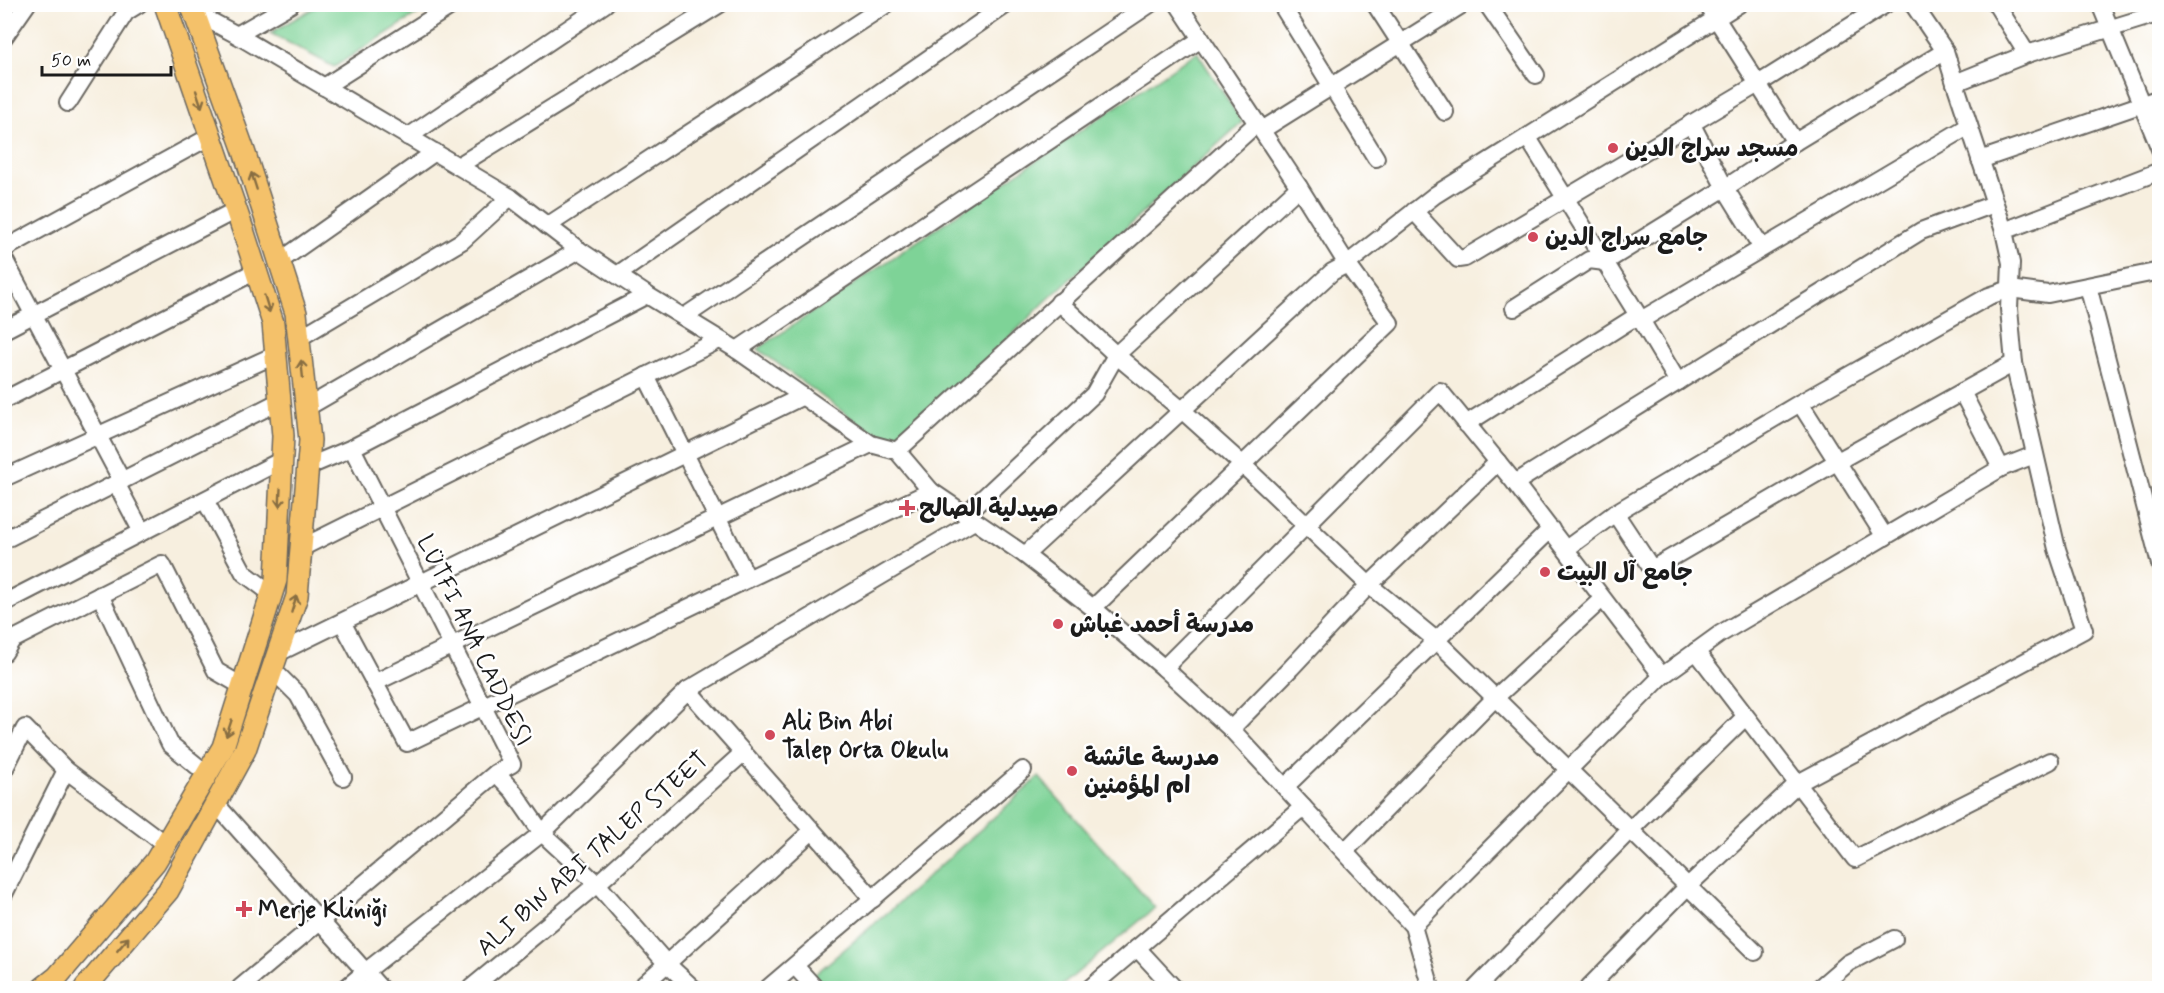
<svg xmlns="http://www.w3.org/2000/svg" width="2164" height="993" font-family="Mynerve,'Playpen Sans Arabic',sans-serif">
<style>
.park{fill:#7ed397;stroke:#4d785a;stroke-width:1.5}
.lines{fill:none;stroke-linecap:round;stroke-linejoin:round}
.minor-casing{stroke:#696660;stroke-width:20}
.major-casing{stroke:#696660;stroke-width:24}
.minor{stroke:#fff;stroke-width:16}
.major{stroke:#f4c16a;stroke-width:21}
.oneway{stroke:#886e43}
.poi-dot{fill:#d1495b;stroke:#fff;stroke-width:2}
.labels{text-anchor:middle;stroke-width:5;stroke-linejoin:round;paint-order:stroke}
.poi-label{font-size:24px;font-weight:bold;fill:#1c1c1c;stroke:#fff;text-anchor:start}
.street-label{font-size:24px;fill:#1c1c1c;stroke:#fff}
</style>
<rect width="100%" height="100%" fill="#fff"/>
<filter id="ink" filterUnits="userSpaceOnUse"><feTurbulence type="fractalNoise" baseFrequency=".0167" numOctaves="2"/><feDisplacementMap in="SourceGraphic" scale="12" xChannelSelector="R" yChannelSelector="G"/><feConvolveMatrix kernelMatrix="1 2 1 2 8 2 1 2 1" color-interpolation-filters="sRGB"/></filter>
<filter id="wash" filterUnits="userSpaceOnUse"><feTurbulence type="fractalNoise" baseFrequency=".008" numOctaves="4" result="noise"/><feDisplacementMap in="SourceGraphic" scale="24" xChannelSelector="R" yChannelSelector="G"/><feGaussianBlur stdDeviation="1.35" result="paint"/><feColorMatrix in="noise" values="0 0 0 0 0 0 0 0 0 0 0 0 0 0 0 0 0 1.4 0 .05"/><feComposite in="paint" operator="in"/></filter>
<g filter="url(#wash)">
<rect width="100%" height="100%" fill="#f7efdf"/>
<!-- park -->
<g class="park">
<path d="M319,5V4L432,5L334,67L270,33Z"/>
<path d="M1197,52L1242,122L1045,302L896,451L758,349Z"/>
<path d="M1039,777L1155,908L1059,988H824L813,976L894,907Z"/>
</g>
</g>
<g filter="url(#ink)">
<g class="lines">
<!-- minor casing -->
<g class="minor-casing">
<g id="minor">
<path d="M1281,4L1376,158"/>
<path d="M1375,4L1445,112"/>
<path d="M1487,4L1536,75"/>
<path d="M1707,4L1795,142L1945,51"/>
<path d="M1913,4L1945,51L1955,83L2027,54L2160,13"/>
<path d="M1996,4L2027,54"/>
<path d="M2100,4L2160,149"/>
<path d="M194,12L237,35L510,197L579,250L647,295L737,350L871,444L897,451L931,491L1025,555L1093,608L1164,668L1231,729L1413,926L1431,988"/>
<path d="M237,35L291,4"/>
<path d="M4,37L27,4"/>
<path d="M324,87L454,4"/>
<path d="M68,103L126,12L139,4"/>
<path d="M1691,123L1725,188L1762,248"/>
<path d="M1262,130L1463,4"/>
<path d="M408,137L605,4"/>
<path d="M1528,138L1641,320L1678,382"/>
<path d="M1980,160L2160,98"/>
<path d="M458,166L720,4"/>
<path d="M1414,211L1458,259L1465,258L1758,84L1886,4"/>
<path d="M547,226L887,4"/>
<path d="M2004,231L2160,171"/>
<path d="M4,249L211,136"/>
<path d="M4,259L122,481"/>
<path d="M280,261L435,152"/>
<path d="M617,275L1007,4"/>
<path d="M2088,286L2160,564"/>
<path d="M1059,302L1116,355L1183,411L1243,465L1369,585L1437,641L1755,952"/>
<path d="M1514,308L1589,260L1605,262L1725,188L1795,142"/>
<path d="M684,317L1150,4"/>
<path d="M4,330L236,210"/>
<path d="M299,338L462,241L510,197"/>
<path d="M737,350L1201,39"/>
<path d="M646,376L748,579"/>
<path d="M1962,392L2001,468"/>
<path d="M4,400L256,271"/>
<path d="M1800,403L1885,537"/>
<path d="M306,408L579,250"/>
<path d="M1466,424L1632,319L1641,320L1969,126"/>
<path d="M897,451L1257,123"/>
<path d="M307,467L352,448L647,295"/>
<path d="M4,478L275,355"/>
<path d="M116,483L142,532"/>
<path d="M1515,483L1921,231L1994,204"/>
<path d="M205,500L244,573L272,594"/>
<path d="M1615,513L1652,569L1838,461L2014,363"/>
<path d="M965,515L1094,394L1116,355L1299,187"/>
<path d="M4,540L280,401"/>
<path d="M301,548L719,340"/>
<path d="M1566,549L1615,513L1800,403L1989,296L2010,289L2048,294L2160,271"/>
<path d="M1025,555L1332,272L1347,264L1435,195L1739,4"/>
<path d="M100,595L170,744L207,774"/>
<path d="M4,603L282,460"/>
<path d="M1093,608L1390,323L1347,264L1299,187L1178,4"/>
<path d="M342,622L407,743L931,491"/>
<path d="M1696,651L1855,859L2050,761"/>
<path d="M4,653L12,640L162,564L216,671L242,686"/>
<path d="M278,653L803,396"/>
<path d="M1164,668L1440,391L1515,483L1662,676"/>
<path d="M272,669L298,695L343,777"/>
<path d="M374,683L871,444"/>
<path d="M688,690L873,899"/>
<path d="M1231,729L1291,668L1369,585L1498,462"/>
<path d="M4,770L25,728L66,770"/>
<path d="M496,773L513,791L542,833L597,884L666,963L693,988"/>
<path d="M1285,787L1551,529"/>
<path d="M216,804L380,988"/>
<path d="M1345,851L1496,697L1602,599"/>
<path d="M4,894L66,770L165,844"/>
<path d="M1413,926L1662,676L1720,634L2001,468L2034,455"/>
<path d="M1137,948L1174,988"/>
<path d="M795,966L815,988"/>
<path d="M240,988L496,773L512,764L352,448"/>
<path d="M346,988L365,972L542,833L688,690L974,521"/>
<path d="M471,988L597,884L743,753"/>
<path d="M640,988L812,831"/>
<path d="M768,988L1023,770"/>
<path d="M1090,988L1303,807"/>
<path d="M1476,988L1630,830L1745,717"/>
<path d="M1588,988L1688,886L1798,783L2084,630L2057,549L2014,363L2009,309L2011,263L2004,231L1955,83"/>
<path d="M1819,988L1848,963L1894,939"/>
</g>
</g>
<!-- major casing -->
<g class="major-casing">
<g id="major">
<path d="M43,988L57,977L155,862L223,747L276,580L283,436L273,323L243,230L165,4"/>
<path d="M85,988L168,891L245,750L297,596L310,440L296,313L244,151L191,4"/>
</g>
</g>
<!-- minor -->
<use href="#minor" class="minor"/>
<!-- major -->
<use href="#major" class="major"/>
</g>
<!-- one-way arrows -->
<defs><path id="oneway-shaft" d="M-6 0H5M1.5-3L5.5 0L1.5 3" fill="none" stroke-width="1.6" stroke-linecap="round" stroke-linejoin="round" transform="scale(1.5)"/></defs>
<g class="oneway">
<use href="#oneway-shaft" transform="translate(199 99) rotate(71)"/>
<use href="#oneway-shaft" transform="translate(254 181) rotate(-108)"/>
<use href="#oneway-shaft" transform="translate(267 304) rotate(73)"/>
<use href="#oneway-shaft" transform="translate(302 369) rotate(-96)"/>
<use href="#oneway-shaft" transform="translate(280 498) rotate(93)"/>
<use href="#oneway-shaft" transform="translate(294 604) rotate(-73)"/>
<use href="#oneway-shaft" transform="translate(229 728) rotate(108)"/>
<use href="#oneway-shaft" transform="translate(123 944) rotate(-50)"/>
</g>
</g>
<!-- markers -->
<g class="poi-dot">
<circle cx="1613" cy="148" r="6"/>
<circle cx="1533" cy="237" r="6"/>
<path d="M904 499h6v6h6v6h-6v6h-6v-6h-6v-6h6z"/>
<circle cx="1545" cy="572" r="6"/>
<circle cx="1058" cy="624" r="6"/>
<circle cx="770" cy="735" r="6"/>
<circle cx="1072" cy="771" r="6"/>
<path d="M241 900h6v6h6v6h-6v6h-6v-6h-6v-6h6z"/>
</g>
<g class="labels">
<!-- poi labels -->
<g class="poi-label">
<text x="1625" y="156">مسجد سراج الدين</text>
<text x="1545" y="245">جامع سراج الدين</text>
<text x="919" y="516">صيدلية الصالح</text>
<text x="1557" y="580">جامع آل البيت</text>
<text x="1070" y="632">مدرسة أحمد غباش</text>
<text x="782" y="729">Ali Bin Abi<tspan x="782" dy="28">Talep Orta Okulu</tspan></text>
<text x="1084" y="765">مدرسة عائشة<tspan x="1084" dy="28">ام المؤمنين</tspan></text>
<text x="258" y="917">Merje Kliniği</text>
</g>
<!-- street labels -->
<g class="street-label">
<text transform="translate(475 640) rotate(64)" y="8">LÜTFI ANA CADDESI</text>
<text transform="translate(592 853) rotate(-41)" y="8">ALI BIN ABI TALEP STEET</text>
</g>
</g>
<!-- margin -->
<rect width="2164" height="993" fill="none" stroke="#fff" stroke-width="24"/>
<!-- scale -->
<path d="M42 66v9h129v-9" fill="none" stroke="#1c1c1c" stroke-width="3"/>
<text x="51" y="66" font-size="18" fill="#1c1c1c" stroke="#ffffff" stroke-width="4.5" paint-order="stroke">50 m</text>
</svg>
